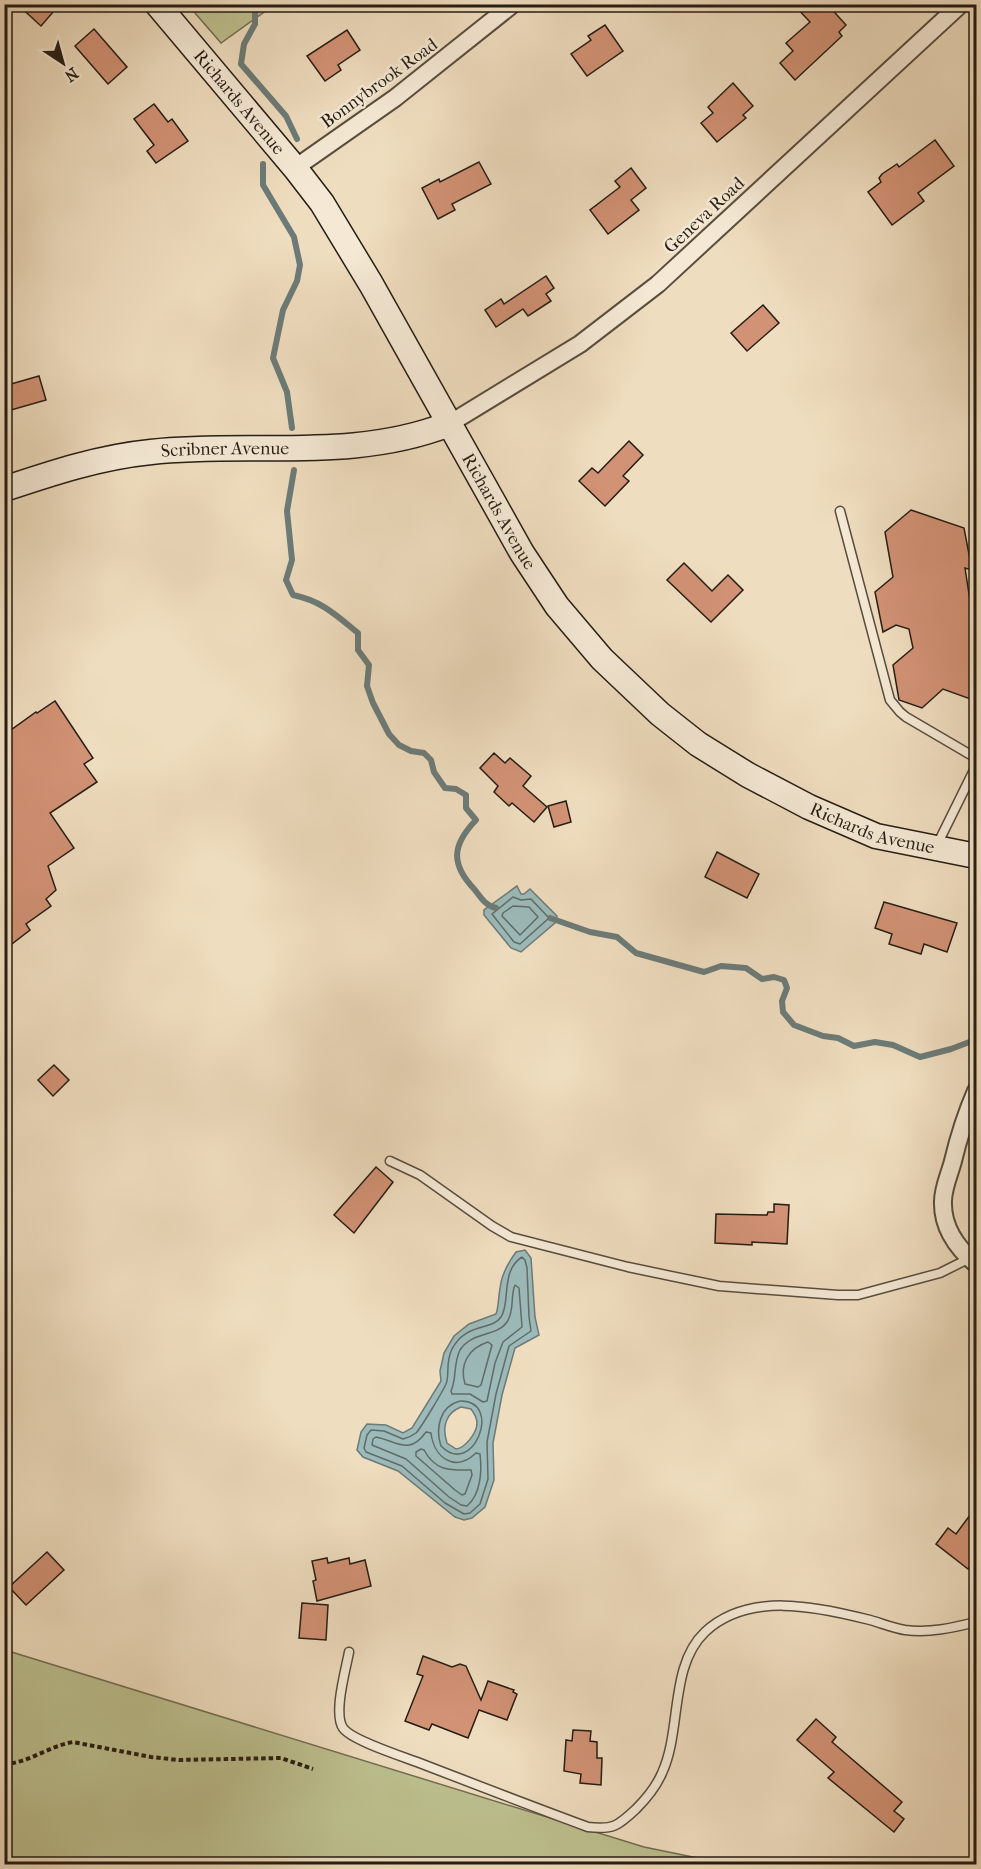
<svg xmlns="http://www.w3.org/2000/svg" width="981" height="1869" font-family="'IM FELL French Canon',serif">
<style>
.green{fill:#bdc08f;stroke:#716e52;stroke-width:1.5}
.water{fill:#9cbaba;stroke:#6c7b78;stroke-width:1.5;fill-rule:evenodd}
.lines{fill:none;stroke-linecap:round;stroke-linejoin:round}
.shore{stroke:#606c67;stroke-width:1.5}
.stream{stroke:#6c7b78;stroke-width:6}
.building{fill:#d29275;stroke:#251d14;stroke-width:1.5}
.lane-casing{stroke:#584d3f;stroke-width:11}
.street-casing{stroke:#584d3f;stroke-width:20}
.secondary-casing{stroke:#251d14;stroke-width:27}
.path{stroke:#251d14;stroke-width:4;stroke-dasharray:4.5 3;stroke-linecap:butt}
.lane{stroke:#f5e9d5;stroke-width:8}
.street{stroke:#f5e9d5;stroke-width:16}
.secondary{stroke:#f5e9d5;stroke-width:24}
.labels{text-anchor:middle;stroke-width:5;stroke-linejoin:round;paint-order:stroke}
.street-label{font-size:18px;fill:#251d14;stroke:#f5e9d5}
</style>
<rect width="100%" height="100%" fill="#efddbf"/>
<filter id="stains"><feTurbulence type="fractalNoise" baseFrequency=".00333" numOctaves="4"/><feColorMatrix values="0 0 0 0 .2 0 0 0 0 .09 0 0 0 0 .02 0 0 0 .5 -.17"/></filter>
<radialGradient id="worn" r=".72"><stop offset=".6" stop-color="#630" stop-opacity="0"/><stop offset="1" stop-color="#630" stop-opacity=".3"/></radialGradient>
<!-- green -->
<g class="green">
<path d="M188,5H274L221,43Z"/>
<path d="M5,1650L644,1847L727,1864H5Z"/>
</g>
<!-- water -->
<g class="water">
<path d="M517,886L521,894H524L530,889L557,916L556,922L521,952L511,948L484,915V910Z"/>
<path d="M525,1250L531,1258L535,1317L539,1335L515,1348L502,1395L493,1443L494,1480L485,1507L472,1518L464,1520L455,1517L398,1471L363,1457L357,1450L361,1432L367,1424L386,1425L403,1433L412,1428L441,1381L440,1371L444,1353L454,1336L469,1324L496,1314C499,1306 498,1298 500,1289C501,1276 508,1263 516,1252ZM461,1407L471,1409C474,1413 477,1417 477,1423C477,1433 465,1448 456,1449L447,1443C442,1428 445,1413 461,1407Z"/>
</g>
<g class="lines">
<!-- shore -->
<g class="shore">
<path d="M513,897L521,900L531,899L549,918L520,944L514,942L492,914Z"/>
<path d="M513,906L529,907L538,917L520,935L502,916L503,913Z"/>
<path d="M522,1257L525,1260L527,1268L529,1317L531,1331L509,1346L496,1394L487,1442L488,1479L480,1504L470,1513L464,1514L445,1503L402,1466L366,1452L364,1448L367,1435L371,1430L384,1431L403,1439C407,1438 412,1436 416,1433C420,1429 446,1387 447,1381C449,1370 446,1361 452,1349C466,1322 492,1331 501,1317C511,1302 500,1271 522,1257Z"/>
<path d="M515,1285L519,1288L522,1327L503,1342L495,1363L487,1401L483,1402L470,1394H452L451,1391C457,1378 453,1364 460,1350C472,1331 497,1337 507,1322C515,1310 510,1296 515,1285Z"/>
<path d="M488,1342L492,1345L481,1385L478,1387L465,1384C459,1364 469,1348 488,1342Z"/>
<path d="M460,1401C504,1400 473,1479 441,1446C435,1428 440,1406 460,1401Z"/>
<path d="M426,1432L431,1433C434,1458 455,1473 476,1453L480,1454C482,1471 481,1494 467,1506L461,1505L449,1497L406,1459L372,1445L373,1439L376,1437C397,1441 409,1456 426,1432Z"/>
<path d="M421,1449L424,1450C436,1472 451,1470 471,1470L472,1475L465,1494L462,1495L455,1490L416,1456V1452Z"/>
</g>
<!-- stream -->
<g class="stream">
<path d="M255,4V24L244,44L241,64L286,116L297,139"/>
<path d="M263,164V185L294,237L300,265L297,281L283,310L273,358L287,392L292,428"/>
<path d="M294,470L287,511L292,560L286,580L293,595C322,601 336,615 358,633V650L369,665L367,686L373,703L389,734L399,745L411,751L424,753L431,760L434,772L445,788L456,789L466,795V808L476,820C452,845 450,864 475,890C481,898 486,906 496,908"/>
<path d="M550,918L590,932L617,937L636,953L704,972L721,966L746,968L762,979L774,977L784,980L787,988L782,1001L783,1012L794,1025L823,1036L838,1038L854,1046L875,1042L893,1045L920,1057L951,1049L972,1041L976,1037"/>
</g>
</g>
<!-- building -->
<g class="building">
<path d="M17,4H60L41,26Z"/>
<path d="M793,4H827L846,25L839,32L842,36L795,80L780,63L793,51L786,43L810,22Z"/>
<path d="M605,25L623,51L587,76L571,54L591,40L588,36Z"/>
<path d="M94,29L127,67L108,84L75,46Z"/>
<path d="M347,30L360,50L338,65L341,70L325,81L307,56Z"/>
<path d="M733,83L753,106L743,115L746,118L717,142L701,123L713,113L708,107Z"/>
<path d="M154,104L168,122L172,119L188,141L156,163L147,151L154,145L134,119Z"/>
<path d="M935,140L954,166L918,193L924,201L892,225L868,192L881,182L879,178L882,174L897,164L899,167Z"/>
<path d="M479,162L491,184L452,204L455,210L438,219L422,188L439,179L440,182Z"/>
<path d="M631,168L646,188L631,200L639,210L608,234L590,210L620,187L615,181Z"/>
<path d="M546,276L554,288L546,294L551,301L528,316L523,309L496,327L485,310L501,299L504,304Z"/>
<path d="M763,305L779,323L747,351L731,333Z"/>
<path d="M39,376L46,400L4,412V386Z"/>
<path d="M629,441L643,455L623,476L629,481L605,506L579,481L592,468L598,473Z"/>
<path d="M911,510L964,528L972,570L965,568L971,607L975,608L976,619V701L943,689L922,708L899,700L893,665L913,648L909,629L896,625L883,632L875,592L893,577L885,532Z"/>
<path d="M684,563L712,591L728,575L743,590L711,622L667,580Z"/>
<path d="M55,701L93,758L84,764L97,782L50,813L74,848L48,866L56,890L46,899L51,906L26,924L30,930L4,950V735L36,712L37,713Z"/>
<path d="M494,753L505,763L510,758L531,776L523,786L547,807L534,822L512,803L509,806L494,792L498,786L480,768Z"/>
<path d="M566,801L571,822L554,827L548,806Z"/>
<path d="M717,852L759,874L747,898L705,877Z"/>
<path d="M884,902L957,923L947,952L924,944L921,954L889,944L892,934L875,928Z"/>
<path d="M54,1065L69,1080L53,1096L38,1080Z"/>
<path d="M376,1167L393,1182L354,1233L334,1215Z"/>
<path d="M774,1204L789,1205L787,1244L752,1242V1245L715,1243L716,1214L767,1215L768,1212H774Z"/>
<path d="M976,1507V1558L968,1569L936,1544L948,1528L956,1534Z"/>
<path d="M47,1552L64,1570L26,1605L9,1587Z"/>
<path d="M327,1558L328,1563L349,1558L350,1564L365,1560L371,1586L317,1601L313,1581L316,1580L312,1561Z"/>
<path d="M302,1603L328,1605L326,1640L299,1638Z"/>
<path d="M423,1656L452,1667L460,1664L466,1666L481,1700L488,1681L514,1690L513,1692L517,1694L507,1720L479,1710L468,1738L432,1724L429,1730L405,1721L423,1676L417,1674Z"/>
<path d="M816,1719L836,1737L832,1742L902,1802L894,1811L904,1819L894,1832L828,1778L834,1772L797,1740Z"/>
<path d="M573,1730L591,1731L590,1741L597,1742V1758H602L601,1785L580,1783L581,1774L564,1771L566,1740L572,1741Z"/>
</g>
<g class="lines">
<!-- lane casing -->
<g class="lane-casing">
<g id="lane">
<path d="M840,511L890,700L900,712L906,717L976,758"/>
<path d="M937,845L976,766"/>
<path d="M390,1161L420,1175L492,1226L511,1237L628,1267L719,1286L838,1295H858L940,1273L970,1258"/>
<path d="M349,1652C346,1669 333,1713 343,1728C351,1740 401,1756 417,1762C474,1784 531,1806 588,1827C613,1830 618,1826 636,1809C646,1799 656,1787 662,1773C682,1730 669,1666 705,1632C748,1592 815,1606 866,1619C879,1622 892,1628 905,1630C930,1633 952,1628 976,1622"/>
</g>
</g>
<!-- street casing -->
<g class="street-casing">
<g id="street">
<path d="M295,168L395,98L513,4"/>
<path d="M449,424L580,344L658,284L961,4"/>
<path d="M976,1091C966,1114 959,1136 953,1161C950,1173 943,1188 943,1201C942,1227 957,1248 976,1264"/>
</g>
</g>
<!-- secondary casing -->
<g class="secondary-casing">
<g id="secondary">
<path id="s1" d="M157,4L295,168L322,203L371,284L522,553L557,606L602,659L660,714L698,744L748,775L809,807L876,836L976,856"/>
<path id="s2" d="M4,489C52,473 100,457 151,452C251,441 352,462 449,424"/>
</g>
</g>
<!-- path -->
<path class="path" d="M4,1764C29,1763 49,1746 73,1742L151,1757L179,1760L281,1758L313,1769"/>
<!-- lane -->
<use href="#lane" class="lane"/>
<!-- street -->
<use href="#street" class="street"/>
<!-- secondary -->
<use href="#secondary" class="secondary"/>
</g>
<g class="labels">
<!-- street labels -->
<g class="street-label">
<text transform="translate(379 83) rotate(-36)" y="6">Bonnybrook Road</text>
<text dy="6" stroke="none"><textPath href="#s1" startOffset="128">Richards Avenue</textPath></text>
<text transform="translate(704 215) rotate(-43)" y="6">Geneva Road</text>
<text dy="6" stroke="none"><textPath href="#s2" startOffset="226">Scribner Avenue</textPath></text>
<text dy="6" stroke="none"><textPath href="#s1" startOffset="614">Richards Avenue</textPath></text>
<text dy="6" stroke="none"><textPath href="#s1" startOffset="1118">Richards Avenue</textPath></text>
</g>
</g>
<!-- margin -->
<rect width="981" height="1869" fill="none" stroke="#efddbf" stroke-width="24"/>
<rect x="6" y="6" width="969" height="1857" fill="none" stroke="#251d14" stroke-width="3"/>
<rect x="12" y="12" width="957" height="1845" fill="none" stroke="#251d14" stroke-width="1.5"/>
<!-- north arrow -->
<g transform="translate(63 63) rotate(144)" stroke="#f5e9d5" stroke-width="4.5" paint-order="stroke">
<path d="M0-4.5L10 22L0 15L-10 22Z" fill="#251d14"/>
<text y="-9" font-size="16" font-weight="bold" text-anchor="middle" fill="#251d14">N</text>
</g>
<rect width="100%" height="100%" filter="url(#stains)"/>
<rect width="100%" height="100%" fill="url(#worn)"/>
</svg>
